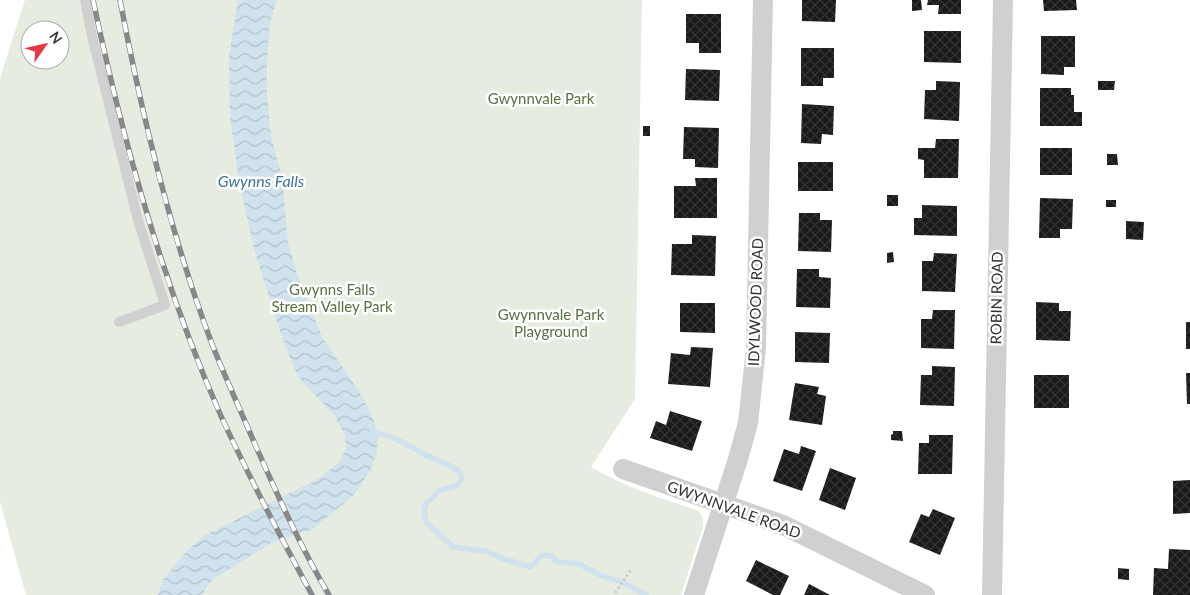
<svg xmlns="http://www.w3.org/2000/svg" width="1190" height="595" font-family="Lato,sans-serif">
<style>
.park{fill:#e6ecdf;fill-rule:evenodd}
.water{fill:url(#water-waves)}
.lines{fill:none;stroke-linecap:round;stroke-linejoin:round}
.stream{stroke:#cfe2ee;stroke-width:5.5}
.building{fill:url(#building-cross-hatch)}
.path{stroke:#cdcdcd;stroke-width:3;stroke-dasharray:2.5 2.5;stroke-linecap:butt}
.service{stroke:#d0d0d0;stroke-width:10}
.minor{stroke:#d0d0d0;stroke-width:20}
.rail-casing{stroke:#888;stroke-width:5.5}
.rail{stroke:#fff;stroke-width:4;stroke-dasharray:11;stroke-linecap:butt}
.labels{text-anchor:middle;stroke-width:5;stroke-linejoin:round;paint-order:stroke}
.park-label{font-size:15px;fill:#56703f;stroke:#fff}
.street-label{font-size:15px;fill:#333;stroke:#fff}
.water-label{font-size:16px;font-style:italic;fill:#3f7597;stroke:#fff}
</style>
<defs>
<pattern id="water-waves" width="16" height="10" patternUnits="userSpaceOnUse" patternTransform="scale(1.25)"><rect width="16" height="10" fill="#cfe2ee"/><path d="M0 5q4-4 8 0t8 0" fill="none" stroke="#b2c2cd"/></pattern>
<pattern id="building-cross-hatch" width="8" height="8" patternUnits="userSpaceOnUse" patternTransform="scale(1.25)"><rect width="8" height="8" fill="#1a1a1a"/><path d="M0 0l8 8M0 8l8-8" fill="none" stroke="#333"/></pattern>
</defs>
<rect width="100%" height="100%" fill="#fff"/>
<!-- park -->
<path class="park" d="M25,0H642L635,399L591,467C626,487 659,498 697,510C703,515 704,519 703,527L681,595H26L0,502V78ZM30,30H60V60H30Z"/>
<!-- water -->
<path class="water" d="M238,0H277L270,22L267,62V96L271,136L282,177L288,242L299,280L322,337L358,390L370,411L378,433L377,452L371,469L354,495L313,529L271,543L212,580L202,595H158L163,580L187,551L205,535L314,481L339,463L346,449L345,435L334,415L298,377L285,346L255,253L239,182L230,117L229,56Z"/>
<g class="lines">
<!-- stream -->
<path class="stream" d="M371,433C392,434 407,445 426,455C438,461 450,464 461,473V480L457,486L438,491L433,498L426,503L424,512L426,522L453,547L486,551L501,558L531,567L542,555L551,556L558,562L579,564L600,575L622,582L646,595"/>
</g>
<!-- building -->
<g class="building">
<path d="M802,0H836L835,22L802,21Z"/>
<path d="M912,0H921L922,10L912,11Z"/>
<path d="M928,0H961V14H938L939,5H927Z"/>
<path d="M1043,0H1076L1077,10L1044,11Z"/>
<path d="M686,14H721V53H699V43H686Z"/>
<path d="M924,31H961V63L924,62Z"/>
<path d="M1041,36H1075V67H1064V75L1041,74Z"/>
<path d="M801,48H834V78H823V86H801Z"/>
<path d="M686,69L720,70L719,101L685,100Z"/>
<path d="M936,81L960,82L959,121L924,119L925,90H936Z"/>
<path d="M1098,81H1115L1114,90H1098Z"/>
<path d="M1040,88H1071V95H1074V112H1082V126H1040Z"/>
<path d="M802,104L834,106L833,135L822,134L821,144L801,143Z"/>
<rect x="643" y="126" width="7" height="10"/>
<path d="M684,127L719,128L718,168L695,167V159H683Z"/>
<path d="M936,139H959L958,178H924V160L918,159V148H935Z"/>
<rect x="1040" y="148" width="32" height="27"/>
<path d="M1107,154H1117L1118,165H1107Z"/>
<rect x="798" y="162" width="35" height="29"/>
<path d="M695,178H717V218H674V186H696Z"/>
<rect x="887" y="195" width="11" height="11"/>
<path d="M1040,198L1073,199L1072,229H1060V238H1039Z"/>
<rect x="1106" y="200" width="10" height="7"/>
<path d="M922,205L957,206V236L914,235V218H922Z"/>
<path d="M799,213H820V220H832L831,252L798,251Z"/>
<path d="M1126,221L1144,222L1143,240L1126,239Z"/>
<path d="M692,235L716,236L715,276L671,275L672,244H692Z"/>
<path d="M893,252L894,262L887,263V253Z"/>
<path d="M934,253L957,254L955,292L922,291V261H933Z"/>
<path d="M797,269H819V277L831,278L830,308L796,307Z"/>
<path d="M1036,302L1059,303V311H1071L1070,341L1036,340Z"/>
<path d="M680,303H715V333L680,332Z"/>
<path d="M933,310H955L954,349L921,348V319H932Z"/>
<rect x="1186" y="322" width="4" height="27"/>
<path d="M795,332L830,333L829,363L795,362Z"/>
<path d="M691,347L713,348L710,387L668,384L671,353L690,355Z"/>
<path d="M932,366L955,367L954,406L920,405L921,375H932Z"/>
<path d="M1186,373H1190V404H1187Z"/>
<rect x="1034" y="375" width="35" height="33"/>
<path d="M795,383L819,387L817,394L826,396L822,425L789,420Z"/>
<path d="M670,411L702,421L692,451L650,438L656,421L666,425Z"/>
<path d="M893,431H902L903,441L891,440V435L893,434Z"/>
<path d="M929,435H953L952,474H918L919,443H929Z"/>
<path d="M801,446L816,451L802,491L773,481L784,449L799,454Z"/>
<path d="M830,468L856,478L845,510L819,500Z"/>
<path d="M1190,480V513L1173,514V481Z"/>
<path d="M933,509L955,518L940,555L909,542L921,514L929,517Z"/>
<path d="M1169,549L1190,550V595H1153L1154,568L1168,569Z"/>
<path d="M756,560L789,576L780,595H773L746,581Z"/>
<path d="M1118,568L1129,569V580L1118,579Z"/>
<path d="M809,584L830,595H804Z"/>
</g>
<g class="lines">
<!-- path -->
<path class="path" d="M615,593L632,568"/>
<!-- service -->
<path class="service" d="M85,0L92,36L138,220L165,305L119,322"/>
<!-- minor -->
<g class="minor">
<path d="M623,469L783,525L925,595"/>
<path d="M694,595L738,459L748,423L756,348L763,0"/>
<path d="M992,595L1003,0"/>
</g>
<!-- rail casing -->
<g class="rail-casing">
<g id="rail">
<path d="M93,0C123,142 162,283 221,416C249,477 280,536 312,595"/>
<path d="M120,0C142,116 170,233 212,344C225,377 240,409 254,442C277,494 300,546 329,595"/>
</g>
</g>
<!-- rail -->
<use href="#rail" class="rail"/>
</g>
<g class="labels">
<!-- park labels -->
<g class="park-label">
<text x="541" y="104">Gwynnvale Park</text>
<text x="332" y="295">Gwynns Falls<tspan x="332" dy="17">Stream Valley Park</tspan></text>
<text x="551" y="320">Gwynnvale Park<tspan x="551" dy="17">Playground</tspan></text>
</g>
<!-- street labels -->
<g class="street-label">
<text transform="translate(997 298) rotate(-89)" y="5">ROBIN ROAD</text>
<text transform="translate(756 302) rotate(-88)" y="5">IDYLWOOD ROAD</text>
<text transform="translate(734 510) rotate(20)" y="5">GWYNNVALE ROAD</text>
</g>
<!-- water labels -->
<g class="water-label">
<text x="261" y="187">Gwynns Falls</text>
</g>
</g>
<!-- north arrow -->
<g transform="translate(45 45) rotate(56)"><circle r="24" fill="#ffffff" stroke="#adadad"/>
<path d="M0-4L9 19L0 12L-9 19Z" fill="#e63946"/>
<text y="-8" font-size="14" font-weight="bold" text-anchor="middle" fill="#333333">N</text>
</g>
</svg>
